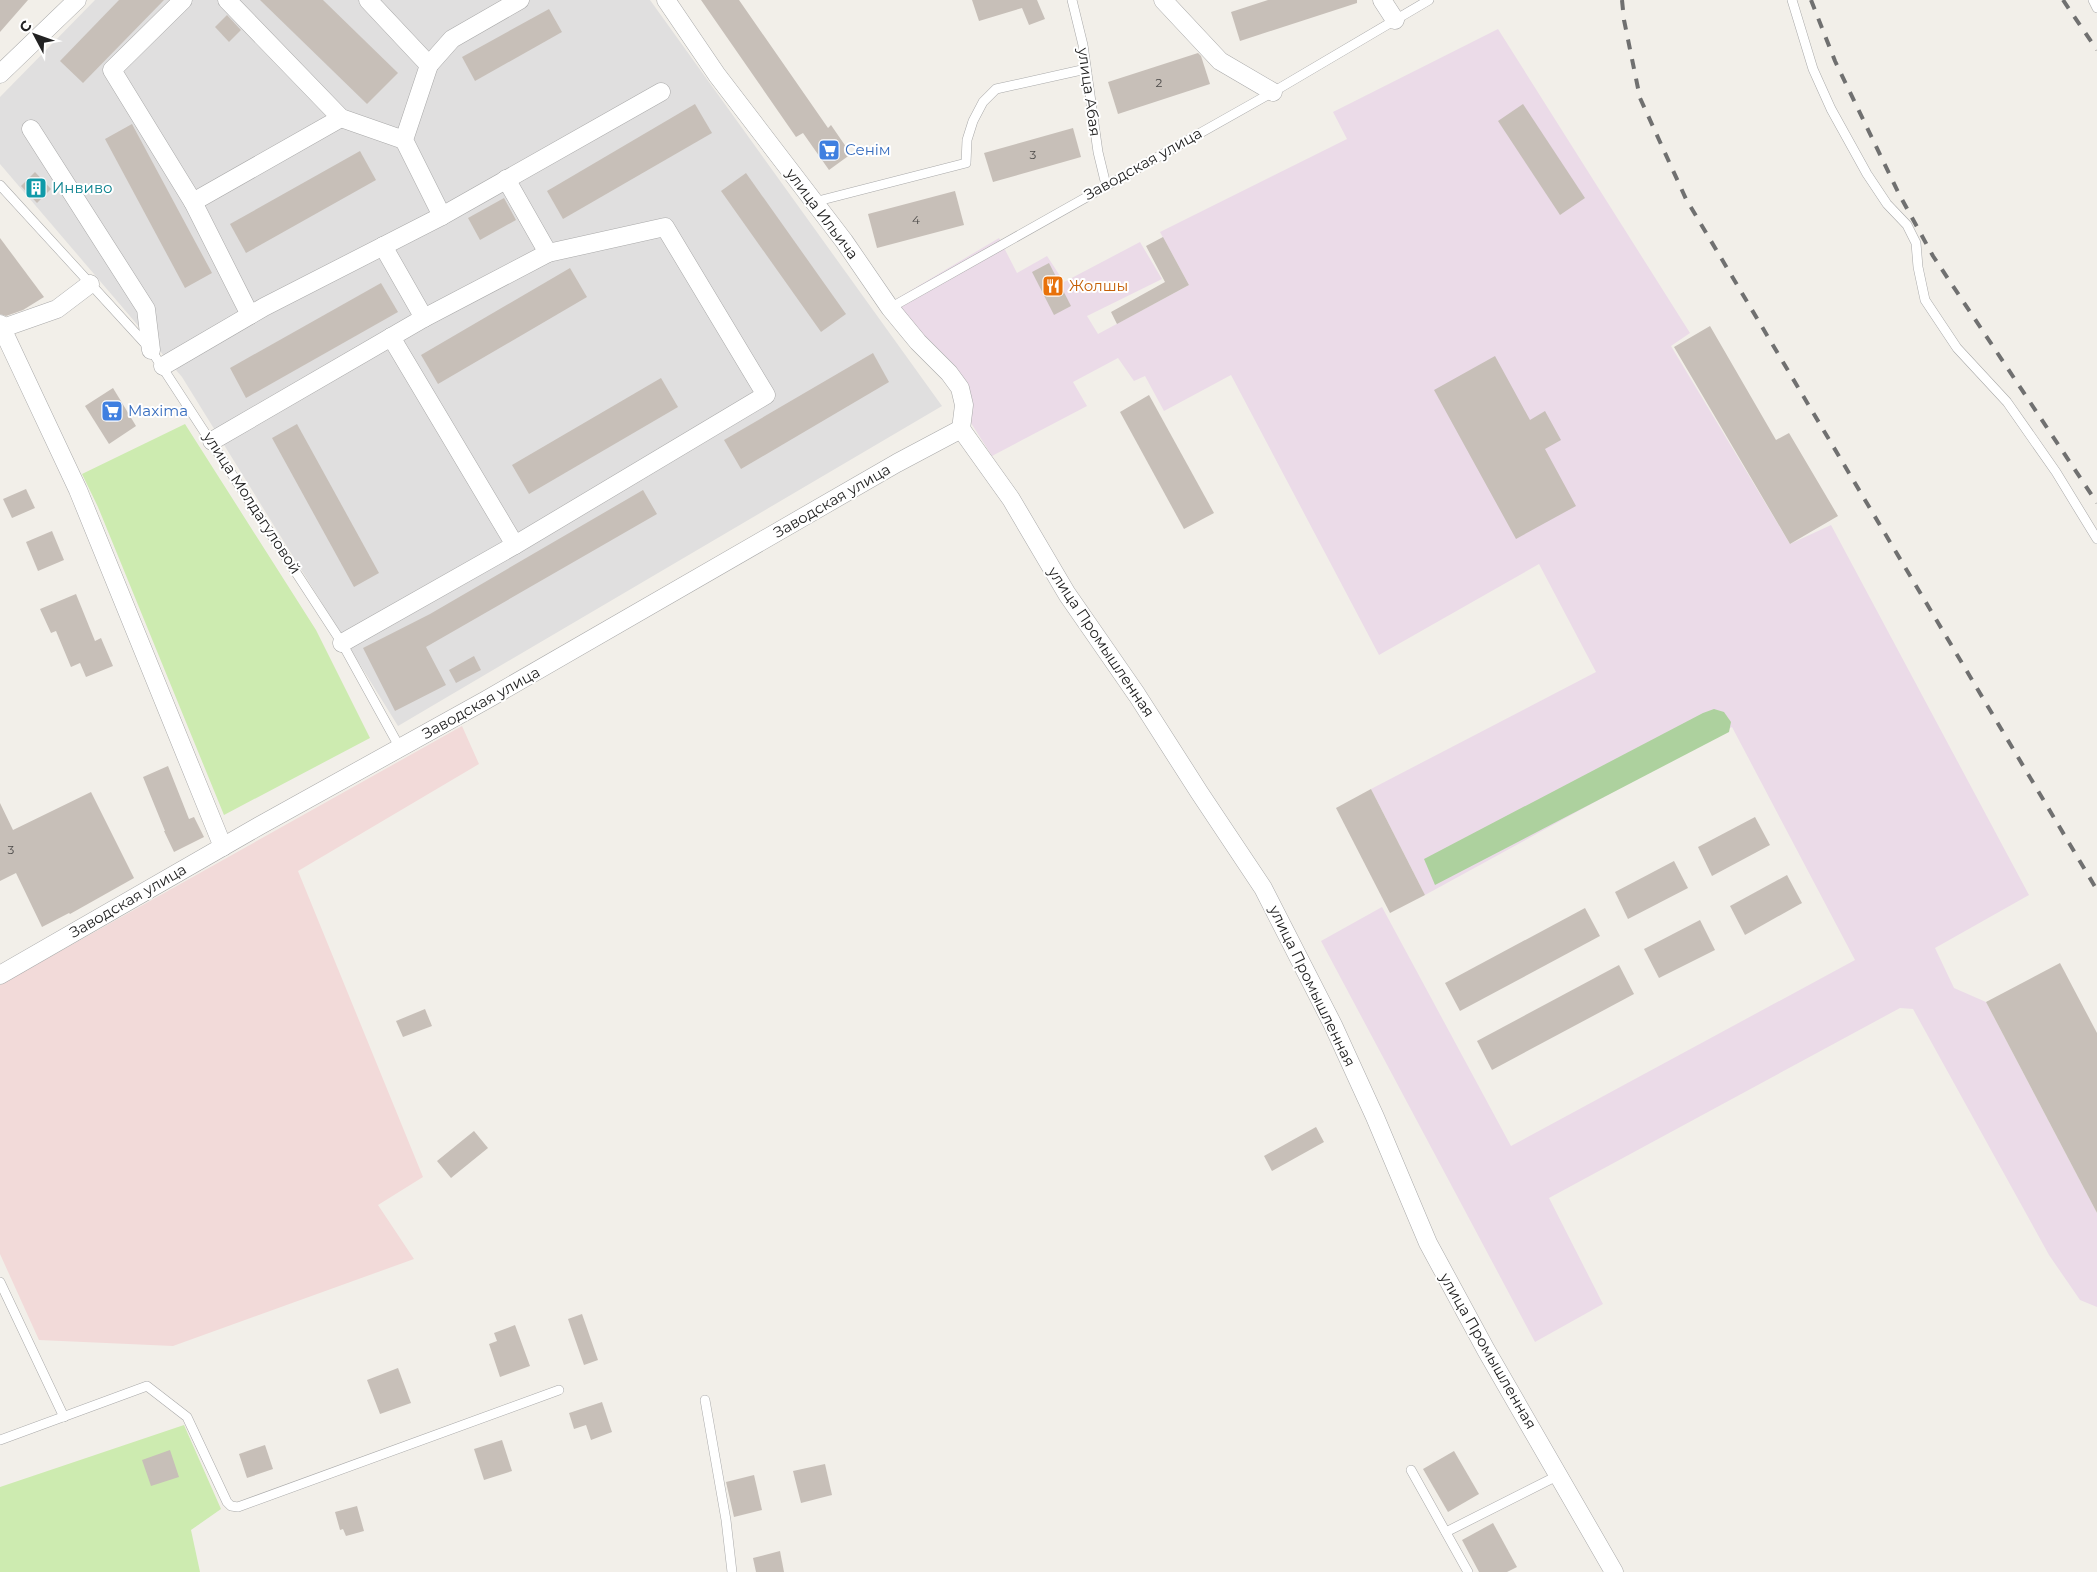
<svg xmlns="http://www.w3.org/2000/svg" width="2097" height="1572" font-family="Montserrat,sans-serif">
<style>
.residential{fill:#e0dfdf}
.commercial{fill:#f2dad9}
.industrial{fill:#ebdbe8}
.grass{fill:#cdebb0}
.forest{fill:#add19e}
.building{fill:#c7bfb8}
.lines{fill:none;stroke-linecap:round;stroke-linejoin:round}
.lane-casing{stroke:#a9a9a9;stroke-width:10}
.street-casing{stroke:#a9a9a9;stroke-width:19}
.lane{stroke:#fff;stroke-width:9}
.street{stroke:#fff;stroke-width:18}
.rail{stroke:#707070;stroke-width:4;stroke-dasharray:10 10;stroke-linecap:butt}
.labels{text-anchor:middle;stroke-width:4;stroke-linejoin:round;paint-order:stroke}
.number-label{font-size:12px;fill:#4b4948}
.street-label{font-size:15px;fill:#222;stroke:#fff}
.shop-label{font-size:15px;fill:#366cbe;stroke:#fff;text-anchor:start}
.culture-label{font-size:15px;fill:#0d838f;stroke:#fff;text-anchor:start}
.food-label{font-size:15px;fill:#c56008;stroke:#fff;text-anchor:start}
</style>
<rect width="100%" height="100%" fill="#f2efe9"/>
<!-- residential -->
<path class="residential" d="M95,0H650L942,406L398,726L182,377L0,164V97Z"/>
<!-- commercial -->
<path class="commercial" d="M462,726L479,764L298,871L423,1177L378,1205L414,1259L173,1346L39,1340L0,1254V985Z"/>
<!-- industrial -->
<path class="industrial" d="M1498,29L1690,333L1671,346L1790,544L1831,525L2029,895L1935,948L1954,988L1986,1002L2097,1213V1307L2080,1300L2049,1255L1913,1009L1900,1008L1549,1198L1603,1304L1535,1342L1321,941L1382,907L1511,1146L1855,960L1732,727L1425,895L1371,789L1596,672L1539,564L1379,655L1231,375L1164,411L1145,376L1134,381L1118,358L1073,382L1087,406L992,456L971,423L973,406L965,384L924,339L893,301L999,238L1017,273L1047,256L1064,282L1140,242L1162,279L1087,316L1098,334L1189,285L1160,232L1347,139L1333,112Z"/>
<!-- grass -->
<g class="grass">
<path d="M185,424L316,630L370,738L224,815L98,507L82,474Z"/>
<path d="M184,1425L221,1509L191,1530L200,1572H0V1487Z"/>
</g>
<!-- forest -->
<path class="forest" d="M1714,709L1724,712L1731,722L1729,732L1435,885L1424,859L1703,713Z"/>
<!-- building -->
<g class="building">
<path d="M0,0H28L0,32Z"/>
<path d="M119,0H164L83,83L60,61Z"/>
<path d="M260,0H323L398,73L367,104Z"/>
<path d="M701,0H739L828,128L831,125L851,154L829,170L803,133L796,137Z"/>
<path d="M972,0H1037L1045,19L1029,25L1022,8L979,21Z"/>
<path d="M1268,0H1357V3L1240,41L1231,12Z"/>
<path d="M549,9L562,32L475,81L462,57Z"/>
<path d="M227,15L241,30L229,42L215,27Z"/>
<path d="M1198,53L1201,56L1210,84L1118,114L1108,82Z"/>
<path d="M695,104L712,133L563,219L547,191Z"/>
<path d="M1523,104L1585,198L1560,215L1498,121Z"/>
<path d="M132,124L212,273L185,288L105,139Z"/>
<path d="M1073,128L1081,157L993,182L984,153Z"/>
<path d="M360,151L376,180L246,253L230,224Z"/>
<path d="M35,172L51,189L37,203L21,186Z"/>
<path d="M746,173L846,314L821,332L721,191Z"/>
<path d="M955,191L964,225L877,248L868,214Z"/>
<path d="M504,198L516,220L480,240L468,218Z"/>
<path d="M1163,237L1189,285L1117,324L1111,312L1165,282L1146,246Z"/>
<path d="M0,238L44,297L23,310L6,316L0,314Z"/>
<path d="M1049,263L1071,306L1054,315L1032,272Z"/>
<path d="M570,268L587,297L438,384L421,355Z"/>
<path d="M381,283L398,312L246,398L230,368Z"/>
<path d="M1710,326L1776,440L1789,433L1838,516L1790,544L1674,347Z"/>
<path d="M873,353L889,382L741,469L724,440Z"/>
<path d="M1495,356L1530,420L1545,411L1561,440L1545,449L1576,506L1516,539L1434,390Z"/>
<path d="M661,378L678,407L529,494L512,465Z"/>
<path d="M113,388L136,426L109,444L85,406Z"/>
<path d="M1149,395L1214,513L1184,529L1120,412Z"/>
<path d="M297,424L379,573L354,587L272,438Z"/>
<path d="M26,489L35,508L12,518L3,499Z"/>
<path d="M643,490L657,514L426,647L446,685L395,711L363,648L430,614Z"/>
<path d="M52,531L64,560L38,571L26,542Z"/>
<path d="M76,594L95,641L101,638L113,666L86,677L80,663L71,667L56,631L51,633L40,609Z"/>
<path d="M474,656L481,670L456,683L449,670Z"/>
<path d="M168,766L189,819L194,817L204,837L174,852L164,831H165L143,777Z"/>
<path d="M1371,789L1425,895L1390,913L1336,808Z"/>
<path d="M91,792L134,878L70,914L69,913L42,927L16,873L0,881V803L13,830Z"/>
<path d="M1755,817L1770,845L1712,876L1698,847Z"/>
<path d="M1674,861L1688,888L1628,919L1615,892Z"/>
<path d="M1787,875L1802,903L1745,935L1730,906Z"/>
<path d="M1585,908L1600,936L1460,1011L1445,983Z"/>
<path d="M1700,920L1715,950L1659,978L1644,949Z"/>
<path d="M2060,963L2097,1033V1213L1986,1002Z"/>
<path d="M1619,965L1634,994L1492,1070L1477,1041Z"/>
<path d="M425,1009L432,1026L403,1037L396,1021Z"/>
<path d="M1316,1127L1324,1142L1272,1171L1264,1156Z"/>
<path d="M474,1131L488,1148L451,1178L437,1161Z"/>
<path d="M582,1314L598,1360L584,1365L568,1319Z"/>
<path d="M515,1325L530,1366L500,1377L489,1344L497,1341L494,1333Z"/>
<path d="M398,1368L411,1403L380,1414L367,1380Z"/>
<path d="M602,1402L612,1432L591,1440L586,1425L574,1429L569,1413Z"/>
<path d="M502,1440L512,1471L484,1480L474,1449Z"/>
<path d="M265,1445L273,1469L247,1478L239,1454Z"/>
<path d="M170,1450L179,1477L151,1486L142,1460Z"/>
<path d="M1454,1451L1479,1494L1448,1512L1423,1469Z"/>
<path d="M825,1464L832,1495L801,1503L793,1471Z"/>
<path d="M754,1475L762,1510L734,1517L726,1482Z"/>
<path d="M357,1506L364,1531L346,1536L343,1529L340,1530L335,1512Z"/>
<path d="M1493,1523L1517,1567L1507,1572H1479L1462,1540Z"/>
<path d="M780,1551L784,1572H756L753,1558Z"/>
</g>
<g class="lines">
<!-- lane casing -->
<g class="lane-casing">
<g id="lane">
<path d="M1072,0L1083,45L1098,152L1106,185"/>
<path d="M1792,0L1813,69L1831,109L1867,174L1887,204L1907,225L1916,243L1918,267L1925,300L1957,348L2007,402L2056,472L2097,539"/>
<path d="M2093,0L2097,8"/>
<path d="M0,185L151,350L342,643L400,748"/>
<path d="M814,202L966,163L967,140L973,121L983,102L996,89L1086,69"/>
<path d="M890,308L1273,92L1429,0"/>
<path d="M0,1282L64,1417"/>
<path d="M705,1400L726,1520L732,1572"/>
<path d="M0,1440L147,1386L187,1417L227,1502L231,1506L238,1507L559,1390"/>
<path d="M1411,1470L1468,1572"/>
<path d="M1446,1532L1559,1475"/>
</g>
</g>
<!-- street casing -->
<g class="street-casing">
<g id="street">
<path d="M183,0L112,70L193,202L250,315"/>
<path d="M227,0L341,118L404,140"/>
<path d="M368,0L429,65L404,140L442,216"/>
<path d="M666,0L717,75L844,241L890,308L918,342L949,373L960,388L964,405L961,429"/>
<path d="M1163,0L1220,61L1273,92"/>
<path d="M1382,0L1395,20"/>
<path d="M429,65L452,39L520,0"/>
<path d="M0,74L77,0"/>
<path d="M31,129L146,309L151,350"/>
<path d="M506,179L548,253"/>
<path d="M193,202L341,118"/>
<path d="M0,324L78,490L223,847"/>
<path d="M0,329L57,309L90,284"/>
<path d="M391,337L515,545"/>
<path d="M163,366L264,307L442,216L661,92"/>
<path d="M961,429L1011,499L1067,594L1137,695L1199,792L1263,888L1333,1025L1375,1117L1428,1243L1486,1350L1614,1572"/>
<path d="M212,441L424,318"/>
<path d="M342,643L515,545L766,395L665,227L548,253L424,318L383,246"/>
<path d="M0,975L259,826L486,700L897,463L961,429"/>
</g>
</g>
<!-- lane -->
<use href="#lane" class="lane"/>
<!-- street -->
<use href="#street" class="street"/>
<!-- rail -->
<g class="rail">
<path d="M1622,0L1624,20L1640,98L1686,199L2097,890"/>
<path d="M1811,0L1835,61L1899,194L1933,256L2097,503"/>
<path d="M2063,0L2097,50"/>
</g>
</g>
<!-- icons -->
<defs>
<g id="supermarket-square" transform="scale(1.125)"><rect x="-9" y="-9" width="18" height="18" rx="4" fill="#3f7fe0" stroke="#fff"/><path d="M-6-5.5h2.5l.6 2H6L4.5 2H-2.5L-4.4-4H-6ZM-1.5 3.2a1.3 1.3 0 1 0 .1 0ZM3 3.2a1.3 1.3 0 1 0 .1 0Z" fill="#fff"/></g>
<g id="building-square" transform="scale(1.125)"><rect x="-9" y="-9" width="18" height="18" rx="4" fill="#0f9aa8" stroke="#fff"/><path d="M-4-6H4V6H1V3H-1V6H-4ZM-2.5-4.3h1.7v1.8h-1.7ZM.8-4.3h1.7v1.8H.8ZM-2.5-1h1.7V.8h-1.7ZM.8-1h1.7V.8H.8Z" fill="#fff"/></g>
<g id="restaurant-square" transform="scale(1.125)"><rect x="-9" y="-9" width="18" height="18" rx="4" fill="#e8710a" stroke="#fff"/><path d="M-5-6h1v4h1v-4h1v4h1v-4h1v5L-1.5 .5V6h-2V.5L-5-1ZM5-6V6H3V1.5H1.5Q1.5-4 5-6Z" fill="#fff"/></g>
</defs>
<g fill-rule="evenodd">
<use href="#supermarket-square" x="829" y="150"/>
<use href="#building-square" x="36" y="188"/>
<use href="#restaurant-square" x="1053" y="286"/>
<use href="#supermarket-square" x="112" y="411"/>
</g>
<g class="labels">
<!-- number labels -->
<g class="number-label">
<text x="1159" y="87">2</text>
<text x="1033" y="159">3</text>
<text x="916" y="224">4</text>
<text x="11" y="854">3</text>
</g>
<!-- street labels -->
<g class="street-label">
<text transform="translate(1089 92) rotate(82)" y="5">улица Абая</text>
<text transform="translate(1143 164) rotate(-29)" y="5">Заводская улица</text>
<text transform="translate(822 214) rotate(53)" y="5">улица Ильича</text>
<text transform="translate(832 501) rotate(-30)" y="5">Заводская улица</text>
<text transform="translate(252 503) rotate(57)" y="5">улица Молдагуловой</text>
<text transform="translate(1101 642) rotate(56)" y="5">улица Промышленная</text>
<text transform="translate(481 703) rotate(-29)" y="5">Заводская улица</text>
<text transform="translate(128 901) rotate(-30)" y="5">Заводская улица</text>
<text transform="translate(1312 986) rotate(64)" y="5">улица Промышленная</text>
<text transform="translate(1488 1351) rotate(60)" y="5">улица Промышленная</text>
</g>
<!-- shop labels -->
<g class="shop-label">
<text x="845" y="155">Сенiм</text>
<text x="128" y="416">Maxima</text>
</g>
<!-- culture labels -->
<g class="culture-label">
<text x="52" y="193">Инвиво</text>
</g>
<!-- food labels -->
<g class="food-label">
<text x="1069" y="291">Жолшы</text>
</g>
</g>
<!-- north arrow -->
<g transform="translate(35 35) rotate(311)" stroke="#ffffff" stroke-width="4" paint-order="stroke">
<path d="M0-4L9 19L0 12L-9 19Z" fill="#222222"/>
<text y="-8" font-size="14" font-weight="bold" text-anchor="middle" fill="#222222">С</text>
</g>
</svg>
